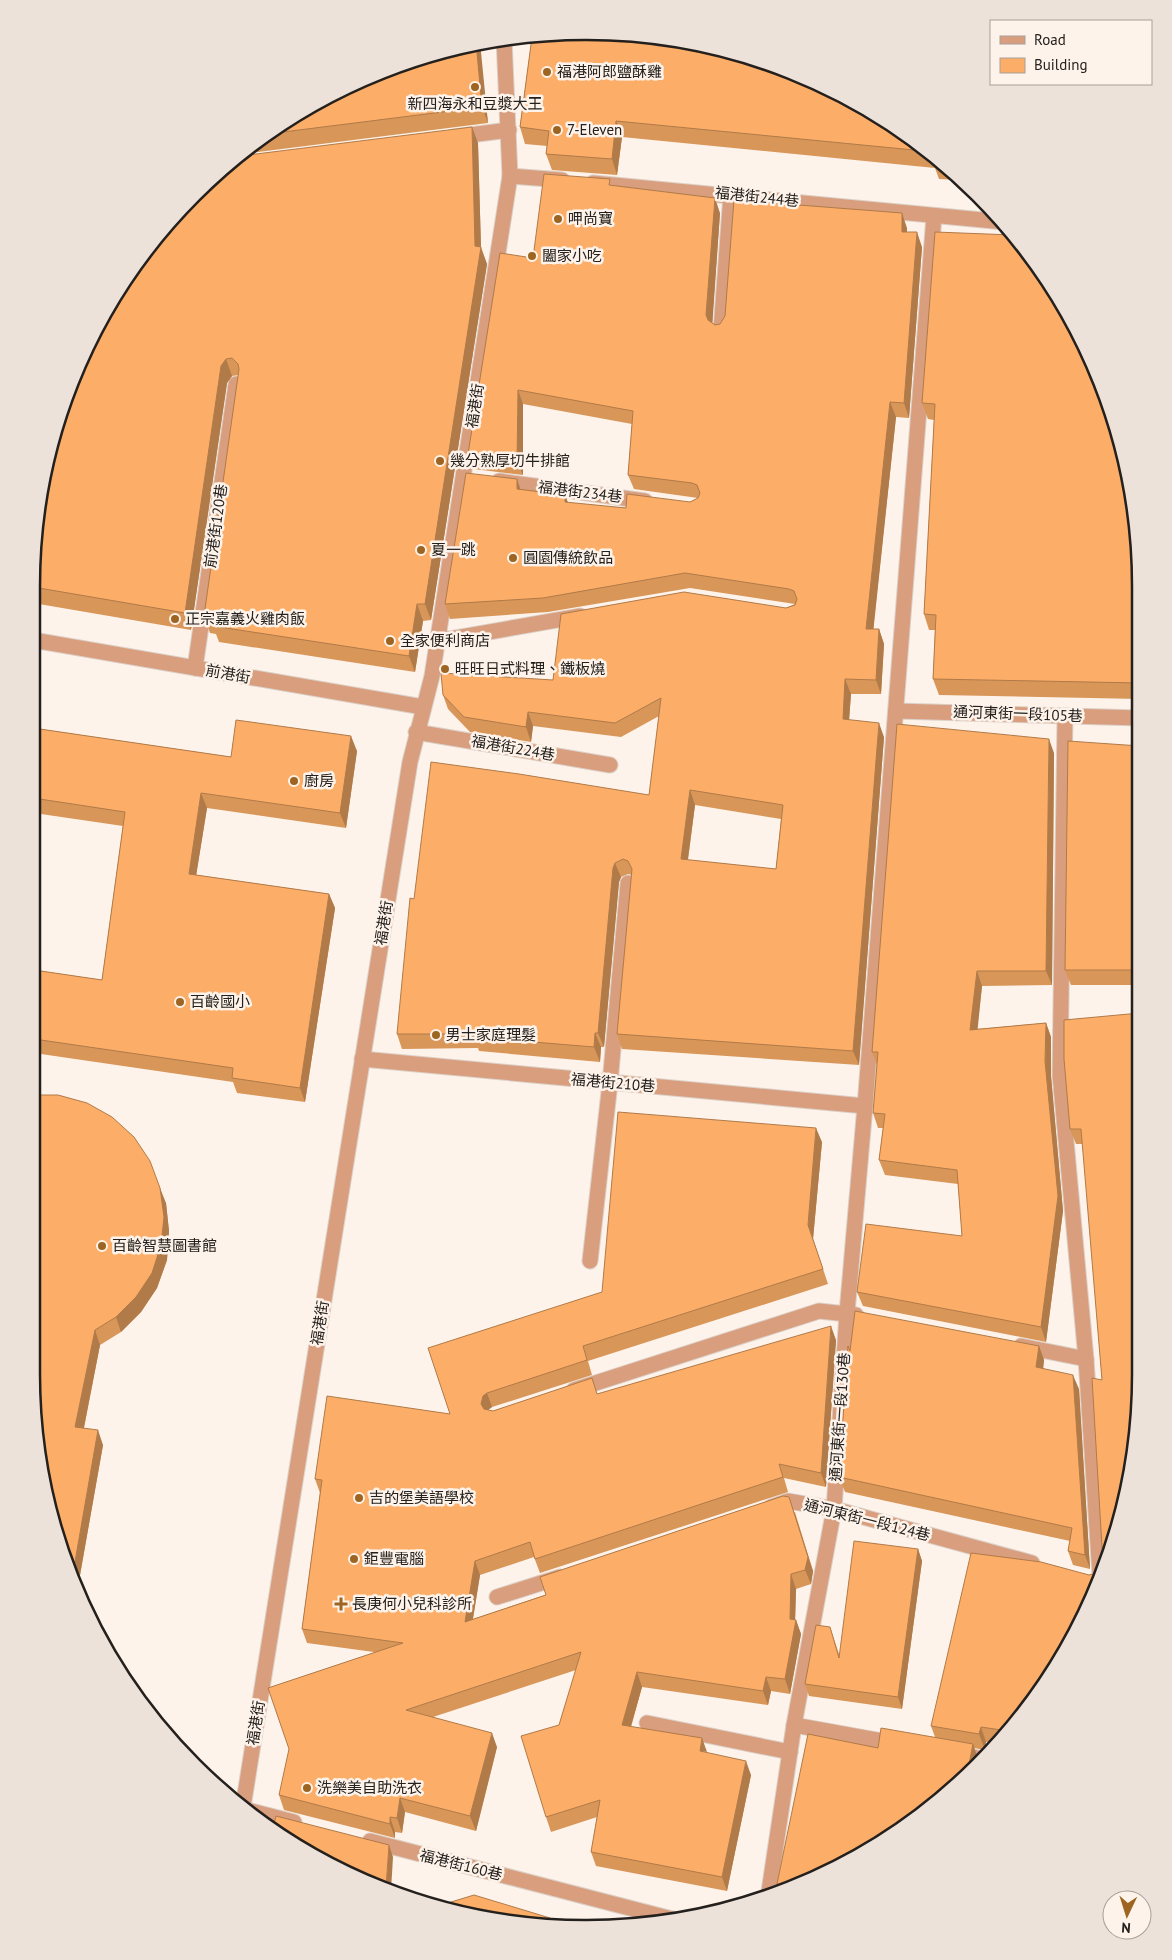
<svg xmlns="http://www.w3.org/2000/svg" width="1172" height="1960" font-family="'PT Sans','Noto Sans TC',sans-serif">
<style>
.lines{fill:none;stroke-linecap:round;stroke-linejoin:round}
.minor-casing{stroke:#dbd1c9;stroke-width:17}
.minor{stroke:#d99e7e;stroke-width:15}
.wall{fill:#d99659;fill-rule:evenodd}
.shaded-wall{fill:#b07a49}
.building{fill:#fcae68;stroke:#b07a49;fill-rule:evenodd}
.poi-dot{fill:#9d6521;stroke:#fef3ea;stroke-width:2}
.labels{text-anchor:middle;stroke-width:5;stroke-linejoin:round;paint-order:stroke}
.poi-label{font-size:15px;fill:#24201d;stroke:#fef3ea;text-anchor:start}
.street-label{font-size:15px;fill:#24201d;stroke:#fef3ea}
.rim{fill:none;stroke:#24201d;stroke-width:2.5}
</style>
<rect width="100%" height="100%" fill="#fef3ea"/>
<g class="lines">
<!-- minor casing -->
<g class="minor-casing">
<g id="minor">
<path d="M454,137L509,130"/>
<path d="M510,176L562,180"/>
<path d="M593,183L1004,222"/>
<path d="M721,330L731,194"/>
<path d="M499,481L645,501"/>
<path d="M33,640L423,707"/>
<path d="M438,641L580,616"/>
<path d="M195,668L236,384"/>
<path d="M896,711L1140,718"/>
<path d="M1065,716L1060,1075L1086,1359L1100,1576"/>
<path d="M416,732L610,765"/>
<path d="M362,1059L865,1106"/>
<path d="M590,1261L610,1083L628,883"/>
<path d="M1021,1346L1086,1359"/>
<path d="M574,1390L819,1311L856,1315"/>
<path d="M771,1507L788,1501L834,1509L1032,1563"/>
<path d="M497,1597L560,1577"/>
<path d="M647,1723L790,1752"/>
<path d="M794,1725L899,1744"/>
<path d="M958,1754L984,1759"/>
<path d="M243,1807L410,762L432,676L510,176L504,39"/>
<path d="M247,1810L294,1822"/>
<path d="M370,1841L676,1920"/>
<path d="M768,1898L794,1725L834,1509L847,1313L865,1106L934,216"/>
</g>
</g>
<!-- minor -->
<use href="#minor" class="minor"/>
</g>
<!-- wall -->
<g class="wall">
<path d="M532,37L894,125L958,180L939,179L935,168L622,137L617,175L552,170L546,154L547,146L525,144L520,127Z"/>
<path d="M478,42L488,123L242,154L278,125Z"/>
<path d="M478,143L481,247L487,264L431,620L423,621L415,672L219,642L216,634L210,633L204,616L238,375L232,376L227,383L191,630L33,603L32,549L61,407Z"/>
<path d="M612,186L720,213L712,323L715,325L720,324L907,228V232L922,247L909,418L896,417L873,629H879L884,644L881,694H851L849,720L884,737L859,1065L622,1049L617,1034L632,875L628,874L621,877L619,882L604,1047H601L600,1062L479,1051L478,1048L402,1049L397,1034L414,899L649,795L659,716L621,737L533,726L531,742L470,732L448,709L443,695L553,680L786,608L795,604L690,588L548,612L450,619L445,604L521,489L565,495L568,503L626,508L690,502L698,498L634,489L628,475L632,424L523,404V475L474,469L468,454L533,258ZM695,805L781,819L776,869L688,860Z"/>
<path d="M1013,235L1140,549V699L939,695L933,679L935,630H929L924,614L934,420L928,419L922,403Z"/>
<path d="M33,728L231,757L357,751L346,828L207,808L196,875L329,894L335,908L305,1102L237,1093L233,1082L34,1053V970L102,980L123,826L34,813Z"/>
<path d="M1140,746V985H1071L1065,970Z"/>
<path d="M1054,753L1052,985L982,986L977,1029L1046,1023L1051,1037V1076L1063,1211L1046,1342L863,1306L857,1292L962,1236L958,1184L885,1175L879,1160L883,1128H878L873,1113L877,1065L872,1052Z"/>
<path d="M1140,1013L1111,1553L1047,1682L997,1743L986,1742L985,1750L974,1748L832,1871L780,1893L777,1884L935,1737L931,1726L1089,1575L1098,1573L1103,1564L1102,1380L1083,1144H1076L1070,1129Z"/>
<path d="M35,1095L166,1203L169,1231L167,1260L157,1288L141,1312L121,1332L100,1345L84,1428L103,1445L77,1592L61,1552Z"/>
<path d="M822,1142L813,1239L828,1284L588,1361L592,1375L492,1407L488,1410L493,1411L598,1394L836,1340L826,1487L784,1478L788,1492L540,1573L534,1557L480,1575L473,1619L795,1512L813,1571L811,1584L796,1589L795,1620H796L801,1634L790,1694L771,1691L768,1705L642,1687L631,1727L707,1753L751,1775L727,1891L596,1866L591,1852L597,1817L551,1832L546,1817L559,1725L576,1670L433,1717L497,1747L476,1831L405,1812L402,1833L395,1832V1838L284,1810L279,1795L374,1652L307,1643L302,1629L320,1493L315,1479L450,1414L602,1292Z"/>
<path d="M1039,1346L1044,1360L1043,1368L1079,1389L1090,1569L1073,1565L1068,1551L1070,1541L845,1492L839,1477L850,1351Z"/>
<path d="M918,1549L922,1561L902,1709L809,1696L805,1684L830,1627L840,1657Z"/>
</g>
<!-- shaded-wall -->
<g class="shaded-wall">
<path d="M476,42H480L488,123L482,107Z"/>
<path d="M616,121L622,137L617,175L612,159Z"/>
<path d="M472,127L478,143L481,248L487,264L431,620L425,604L475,246Z"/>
<path d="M715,198L720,213L712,329L708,320L706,315Z"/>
<path d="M902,213L907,228V246L902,232Z"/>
<path d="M917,232L922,247L909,418L904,403Z"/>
<path d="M226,359L232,376L227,383L191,630L185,613L221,366Z"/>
<path d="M518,390L523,404V475L517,461Z"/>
<path d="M890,402L896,417L872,643L866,629Z"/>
<path d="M517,479L522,494L517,489Z"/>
<path d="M565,495L571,510L565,502Z"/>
<path d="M417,604L423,621L415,672L409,656Z"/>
<path d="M879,629L884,644L881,694L876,680Z"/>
<path d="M845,679L851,694L848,734L843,719Z"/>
<path d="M528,712L533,726L531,742L526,727Z"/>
<path d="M879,723L884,737L859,1065L853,1051Z"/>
<path d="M351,736L357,751L346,828L340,813Z"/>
<path d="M1049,739L1054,753L1052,985L1046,971Z"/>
<path d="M690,790L695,805L686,873L681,859Z"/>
<path d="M201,793L207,808L194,889L189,874Z"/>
<path d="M615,863L621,877L619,882L604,1047L598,1033L613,868Z"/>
<path d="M329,894L335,908L305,1102L300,1088Z"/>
<path d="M977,971L982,986L976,1045L970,1030Z"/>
<path d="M1046,1023L1051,1037V1076L1063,1211L1046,1342L1041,1327Z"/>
<path d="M595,1033L601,1047L600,1062L594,1047Z"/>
<path d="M816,1128L822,1142L813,1239L828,1284L808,1225Z"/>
<path d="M160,1188L166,1203L169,1231L167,1260L157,1288L141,1312L121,1332L116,1317Z"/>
<path d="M831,1326L836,1340L826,1487L821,1473Z"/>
<path d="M95,1330L100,1345L81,1442L75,1427Z"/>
<path d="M1039,1346L1044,1360L1042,1381L1036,1367Z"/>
<path d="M1073,1375L1079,1389L1090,1569L1085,1555Z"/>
<path d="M487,1393L492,1407L488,1410L486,1418L481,1404L483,1396Z"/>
<path d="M98,1430L103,1445L77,1592L72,1579Z"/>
<path d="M789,1497L813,1571L811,1584L805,1570Z"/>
<path d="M918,1549L922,1561L902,1709L898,1697Z"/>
<path d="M475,1561L480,1575L470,1636L465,1622Z"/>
<path d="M791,1574L796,1589L795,1625L796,1620L801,1634L790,1694L785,1679L790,1619Z"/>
<path d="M637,1672L642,1687L627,1740L622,1725Z"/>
<path d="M766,1677L771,1691L768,1705L763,1691Z"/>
<path d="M981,1727L986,1742L985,1750L979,1734Z"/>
<path d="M492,1733L497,1747L476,1831L470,1816Z"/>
<path d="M702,1738L707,1752L700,1751Z"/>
<path d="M973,1744L980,1764L978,1766L969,1764Z"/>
<path d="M746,1761L751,1775L727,1891L722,1877Z"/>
<path d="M400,1798L405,1812L402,1833L397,1818Z"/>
<path d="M390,1817L395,1832V1838L390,1824Z"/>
<path d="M389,1845L393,1857L391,1891L386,1888Z"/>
<path d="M550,1918L553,1927L548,1926Z"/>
</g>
<!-- building -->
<g class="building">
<path d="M586,31L694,42L799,74L894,125L924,151L616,121L612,159L546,154L549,131L520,127L532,37Z"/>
<path d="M476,42L482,107L267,134L278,125L374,73Z"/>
<path d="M472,127L475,246L481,247L425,604H417L409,656L213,626L214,618L204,616L239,369L238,364L232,358L226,359L221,366L185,613L33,587L32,549L61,407L125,278L194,194L240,156Z"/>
<path d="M544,174L610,179L609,185L715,198L706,315L708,320L715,325L720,324L725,316L734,200L902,213V232H917L904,403L890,402L866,629H879L876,680L845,679L843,719L879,723L853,1051L617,1034L632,869L628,861L623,859L615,863L613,868L598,1033H595L594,1047L473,1037L474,1034H397L410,898L414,899L431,762L519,774L649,795L661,698L615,723L528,712L526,727L464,717L443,695L441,673L553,680L561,614L684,592L786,608L795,605L797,599L794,591L789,589L685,573L543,598L445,604L466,473L517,479V489L565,495V502L626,508L627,494L690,502L698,498L700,493L697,485L692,483L628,475L633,411L518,390L517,461L468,454L500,253L533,258ZM690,790L783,805L776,869L681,859Z"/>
<path d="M935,232L1013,235L1067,309L1122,442L1140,549V683L933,679L936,615L924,614L935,404L922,403Z"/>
<path d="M236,720L351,736L340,813L201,793L189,874L329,894L300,1088L232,1078L233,1068L34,1039V970L102,980L125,812L33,798V728L231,757Z"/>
<path d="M897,724L1049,739L1046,971H977L970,1030L1046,1023L1045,1061L1058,1196L1041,1327L857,1292L866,1224L962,1236L957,1170L879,1160L885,1114L873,1113L878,1052H872Z"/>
<path d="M1068,741L1140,746V970H1065Z"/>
<path d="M1140,1013V1411L1111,1553L1047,1682L1008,1731L981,1727L979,1734L931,1726L971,1553L1041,1562L1089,1575L1098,1573L1103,1564L1092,1378L1102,1380L1081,1129H1070L1064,1059V1020Z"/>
<path d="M35,1095H58L87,1103L112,1117L134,1137L150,1161L160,1188L164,1217L161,1245L152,1273L136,1297L116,1317L95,1330L75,1427L98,1430L72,1579L61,1552L36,1447Z"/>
<path d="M618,1112L816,1128L808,1225L823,1269L583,1346L587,1360L487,1393L483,1396L481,1404L484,1409L493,1411L592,1378L597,1394L831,1326L821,1473L779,1464L783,1477L535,1559L530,1542L475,1561L465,1622L546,1595L540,1577L783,1496L789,1497L808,1557L805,1570L791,1574L790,1619L796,1620L785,1679L766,1677L763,1691L637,1672L622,1725L702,1738L700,1751L746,1761L722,1877L591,1852L600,1800L546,1817L521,1736L559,1725L581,1652L406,1710L492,1733L470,1816L400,1798L397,1818L390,1817V1824L279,1795L289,1749L268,1688L403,1643L302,1629L322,1480L315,1479L327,1396L450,1414L428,1348L602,1292Z"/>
<path d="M855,1311L1039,1346L1036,1367L1073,1375L1085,1555L1068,1551L1072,1528L839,1477L848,1346L850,1351Z"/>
<path d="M854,1541L918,1549L898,1697L805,1684L816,1625L830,1627L839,1658Z"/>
<path d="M881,1728L973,1744L969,1764L978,1766L923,1814L832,1871L794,1887L777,1884L808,1734L878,1748Z"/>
<path d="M276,1816L389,1845L386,1888L278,1835L272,1831Z"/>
<path d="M474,1895L550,1918L548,1926L513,1924L438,1906Z"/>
<path d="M550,1926L603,1928L586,1929Z"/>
</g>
<!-- markers -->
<g class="poi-dot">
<circle cx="547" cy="72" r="5"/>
<circle cx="475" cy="87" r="5"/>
<circle cx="557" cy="130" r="5"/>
<circle cx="558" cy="219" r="5"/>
<circle cx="532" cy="256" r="5"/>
<circle cx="440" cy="461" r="5"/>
<circle cx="421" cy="550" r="5"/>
<circle cx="513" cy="558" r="5"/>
<circle cx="175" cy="619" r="5"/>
<circle cx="390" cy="641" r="5"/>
<circle cx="445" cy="669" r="5"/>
<circle cx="294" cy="781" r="5"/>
<circle cx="180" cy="1002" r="5"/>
<circle cx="436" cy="1035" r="5"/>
<circle cx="102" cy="1246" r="5"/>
<circle cx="359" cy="1498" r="5"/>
<circle cx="354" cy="1559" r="5"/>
<path d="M338.5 1596.5h5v5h5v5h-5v5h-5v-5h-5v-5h5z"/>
<circle cx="307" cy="1788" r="5"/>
</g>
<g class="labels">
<!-- poi labels -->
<g class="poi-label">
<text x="557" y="77">福港阿郎鹽酥雞</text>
<text x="475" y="109" text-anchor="middle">新四海永和豆漿大王</text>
<text x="567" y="135">7-Eleven</text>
<text x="568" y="224">呷尚寶</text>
<text x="542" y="261">闔家小吃</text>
<text x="450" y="466">幾分熟厚切牛排館</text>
<text x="431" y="555">夏一跳</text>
<text x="523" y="563">圓園傳統飲品</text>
<text x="185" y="624">正宗嘉義火雞肉飯</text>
<text x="400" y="646">全家便利商店</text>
<text x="455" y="674">旺旺日式料理、鐵板燒</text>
<text x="304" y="786">廚房</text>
<text x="190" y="1007">百齡國小</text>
<text x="446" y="1040">男士家庭理髮</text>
<text x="112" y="1251">百齡智慧圖書館</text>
<text x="369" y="1503">吉的堡美語學校</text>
<text x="364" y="1564">鉅豐電腦</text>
<text x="352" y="1609">長庚何小兒科診所</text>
<text x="317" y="1793">洗樂美自助洗衣</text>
</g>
<!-- street labels -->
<g class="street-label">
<text transform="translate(757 197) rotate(6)" y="5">福港街244巷</text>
<text transform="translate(475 406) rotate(-81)" y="5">福港街</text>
<text transform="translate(580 492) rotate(7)" y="5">福港街234巷</text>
<text transform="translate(216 526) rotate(-82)" y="5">前港街120巷</text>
<text transform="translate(228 674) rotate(10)" y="5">前港街</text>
<text transform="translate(1018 714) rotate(2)" y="5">通河東街一段105巷</text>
<text transform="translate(513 748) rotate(10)" y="5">福港街224巷</text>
<text transform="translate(384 923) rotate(-81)" y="5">福港街</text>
<text transform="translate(613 1083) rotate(5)" y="5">福港街210巷</text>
<text transform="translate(320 1323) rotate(-81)" y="5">福港街</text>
<text transform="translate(840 1417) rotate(-86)" y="5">通河東街一段130巷</text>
<text transform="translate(867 1520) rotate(14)" y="5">通河東街一段124巷</text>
<text transform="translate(256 1723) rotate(-81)" y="5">福港街</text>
<text transform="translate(461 1865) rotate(14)" y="5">福港街160巷</text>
</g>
</g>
<!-- crop -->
<path d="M0 0H1172V1960H0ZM586 40H586A546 546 0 0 1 1132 586V1374A546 546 0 0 1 586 1920H586A546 546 0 0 1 40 1374V586A546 546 0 0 1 586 40Z" fill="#ede2da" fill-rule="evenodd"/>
<path class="rim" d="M586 40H586A546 546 0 0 1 1132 586V1374A546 546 0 0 1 586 1920H586A546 546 0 0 1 40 1374V586A546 546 0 0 1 586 40Z"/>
<!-- legend -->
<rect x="990" y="20" width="162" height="65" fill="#fef3ea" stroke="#a79f98"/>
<rect x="1000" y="36" width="25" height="8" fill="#d99e7e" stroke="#a79f98"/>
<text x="1034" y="45" font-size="15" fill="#24201d">Road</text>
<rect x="1000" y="58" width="25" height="15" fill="#fcae68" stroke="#a79f98"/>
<text x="1034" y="70" font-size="15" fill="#24201d">Building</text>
<!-- north arrow -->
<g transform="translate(1127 1915) rotate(184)"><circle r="24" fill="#fef3ea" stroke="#a79f98"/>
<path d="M0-4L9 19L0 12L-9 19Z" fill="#9d6521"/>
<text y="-8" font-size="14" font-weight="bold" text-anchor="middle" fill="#24201d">N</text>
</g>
</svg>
